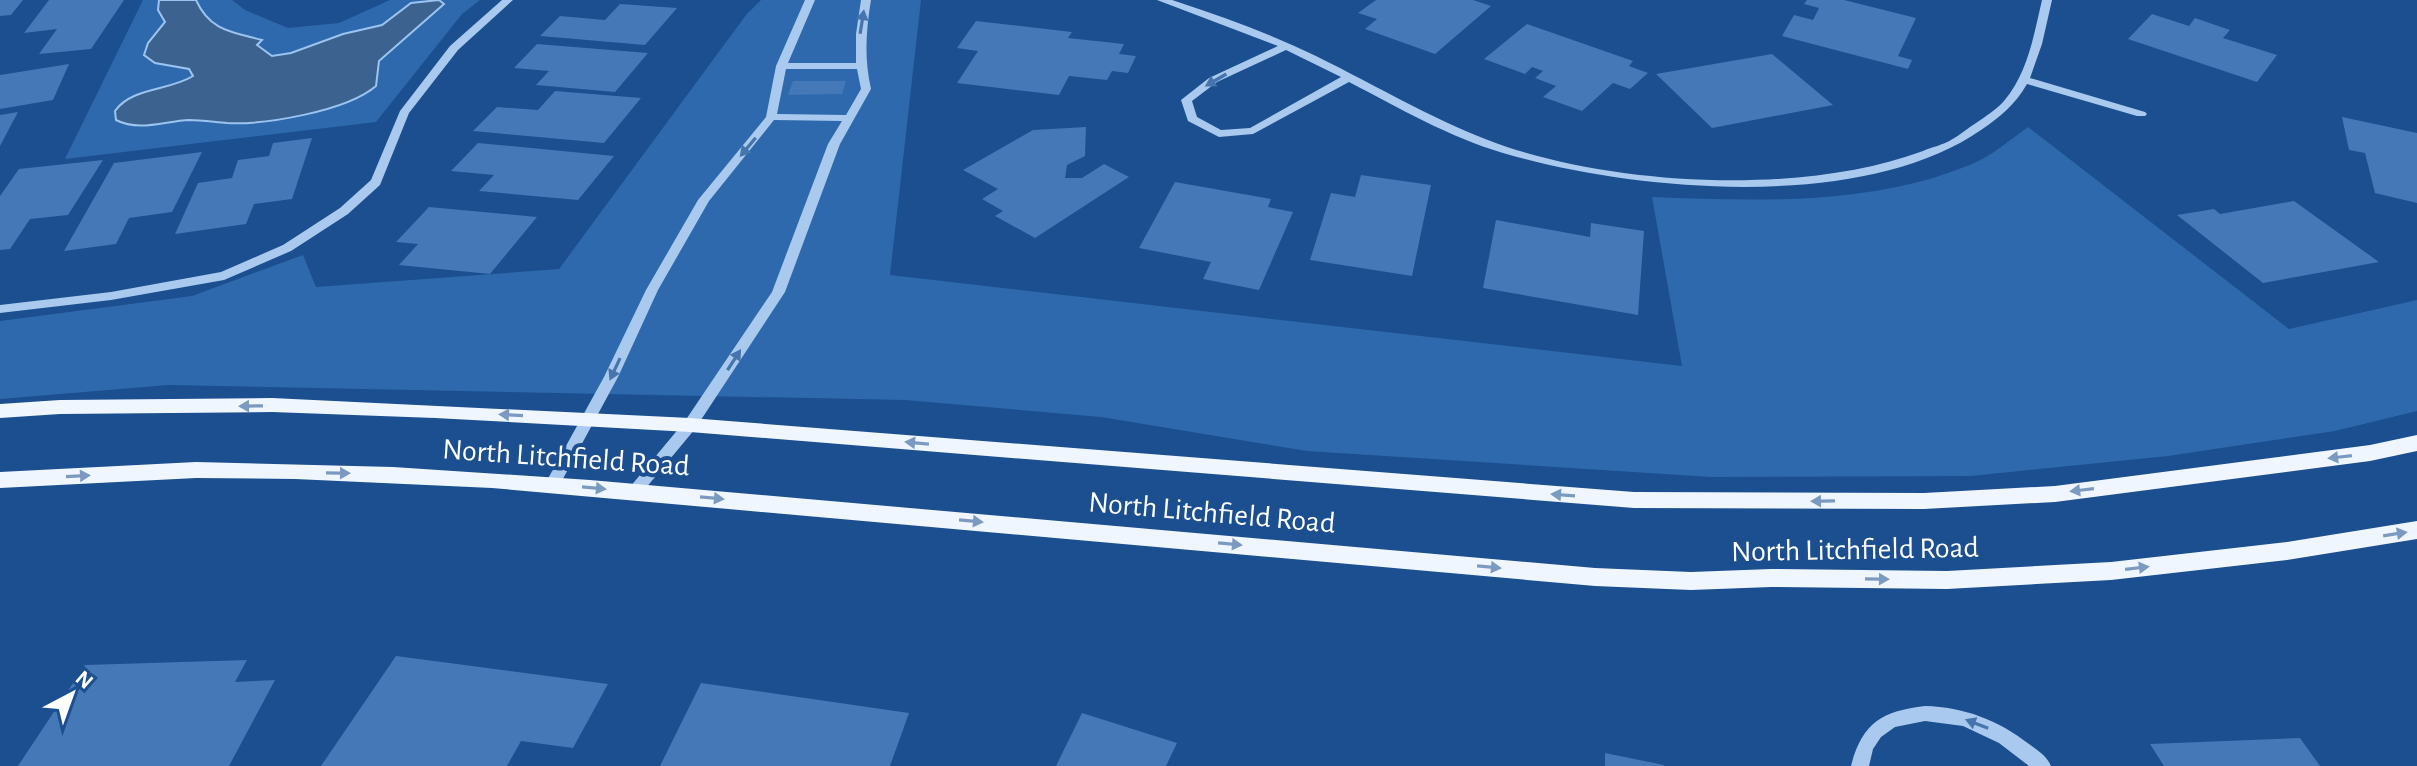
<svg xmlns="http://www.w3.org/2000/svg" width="2417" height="766" font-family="'Alegreya Sans',sans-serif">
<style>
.green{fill:#2e69ad}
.water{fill:#3c6290;stroke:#9cc4f0;stroke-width:2}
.building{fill:#4478b7}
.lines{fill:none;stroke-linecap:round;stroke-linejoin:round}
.minor{fill:#a9c9ee;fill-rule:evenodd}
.major{fill:#f0f6ff;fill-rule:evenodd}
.oneway{fill:#4674ac}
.oneway2{fill:#7b9ac1}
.labels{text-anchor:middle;stroke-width:8;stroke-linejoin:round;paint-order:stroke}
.street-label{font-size:30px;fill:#fff;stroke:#1b4f8f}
</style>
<rect width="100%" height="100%" fill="#1b4f8f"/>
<!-- green -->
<g class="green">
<path d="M143,0H232L245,10L288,28L339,23L390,0H480L462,14L376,122L65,159Z"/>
<path d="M761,0H921L890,275L1682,366L1652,197C1759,201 1871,206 1972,164C1992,156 2011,139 2028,127L2289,329L2417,300V411L2335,431L2168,456L1971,476L1711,477L1307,451L1101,417L905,400L169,385L0,399V321L192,296L303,255L316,287L559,269L746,15Z"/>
</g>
<!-- water -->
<path class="water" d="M159,0H196C210,31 232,32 262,40L257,45L272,56L291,53L343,34L382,25L411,3L439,0L444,4L379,61L376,86C347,111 265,125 227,123C214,122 202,120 189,120C165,121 139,132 116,120L115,111C132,87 169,91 193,76L189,69L155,63L144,55L148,43L165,22L158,10Z"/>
<!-- building -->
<g class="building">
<path d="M0,0H23L11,15L0,16Z"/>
<path d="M49,0H124L91,49L39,54L57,29L24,33Z"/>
<path d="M1376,0H1473L1491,6L1435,54L1365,29L1377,19L1358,13Z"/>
<path d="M1807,0H1844L1916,18L1898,56L1912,60L1908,69L1782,36L1794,15L1813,20L1819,8L1804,4Z"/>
<path d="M620,4L677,8L645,45L540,36L560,16L605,20Z"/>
<path d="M2152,14L2189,26L2195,18L2230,30L2223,38L2277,55L2257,82L2128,39Z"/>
<path d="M976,21L1072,32L1068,38L1124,44L1119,54L1136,56L1128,73L1112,71L1107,80L1069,76L1059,95L957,83L978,51L957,48Z"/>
<path d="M1527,24L1633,61L1629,66L1648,73L1630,89L1613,83L1582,111L1543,97L1556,86L1535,78L1543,71L1532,67L1525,74L1484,59Z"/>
<path d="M537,44L648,53L615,92L536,85L549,71L514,68Z"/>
<path d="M1772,54L1833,105L1712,128L1656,74Z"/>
<path d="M69,64L53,100L0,109V75Z"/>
<path d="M793,81H846L842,94L788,95Z"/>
<path d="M555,91L641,98L604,143L473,131L497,107L538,110Z"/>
<path d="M18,112L0,146V115Z"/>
<path d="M2342,117L2417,133V203L2375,193L2365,153L2349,150Z"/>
<path d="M1086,127L1085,156L1067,165L1065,178H1082L1104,164L1129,177L1035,238L995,216L1003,211L982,199L998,189L963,170L1033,130Z"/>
<path d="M312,138L292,199L254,204L246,224L175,234L198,183L232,178L238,160L269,156L273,143Z"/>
<path d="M478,143L614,156L578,200L479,191L494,175L451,171Z"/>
<path d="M202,152L172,212L129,218L116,244L64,251L114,163Z"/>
<path d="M103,160L68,215L30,219L10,249L0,250V196L19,169Z"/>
<path d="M1361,175L1431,185L1412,276L1310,260L1331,193L1355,197Z"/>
<path d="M1175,182L1271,199L1268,207L1293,212L1259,290L1203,279L1211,262L1139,248Z"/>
<path d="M2294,201L2379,262L2263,283L2177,215L2214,209L2220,214Z"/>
<path d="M429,207L537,217L490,274L399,265L418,244L396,242Z"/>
<path d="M1496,220L1590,237L1591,223L1644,231L1638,315L1483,288Z"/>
<path d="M396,656L608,684L573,748L521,741L507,766H321Z"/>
<path d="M247,660L235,682L275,680L229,766H18L85,665Z"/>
<path d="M701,683L909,713L890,766H660Z"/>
<path d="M1082,713L1177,743L1166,766H1056Z"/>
<path d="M2300,738L2320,766H2164L2150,744Z"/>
<path d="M1605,753L1664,765V766H1605Z"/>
</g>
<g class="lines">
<!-- minor -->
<g class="minor">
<path d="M502,0H513L458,50L409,113L380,185L348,214L291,251L224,280L111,300L0,313V305L111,292L221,272L283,245L340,208L371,180L400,111L450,46Z"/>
<path d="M805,0H815L788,63H856V34L861,0H871C866,30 864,59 871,89L840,144L785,292L695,429L640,495H630L627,491L630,487L685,421L772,292L828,144L842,121L774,120L709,201L658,290L618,377L558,488H548L545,484L604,377L646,290L698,200L766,117L776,66ZM786,69H857L861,89L846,115L777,114Z"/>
<path d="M1157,0H1172L1181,3C1227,18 1273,35 1316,56C1379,87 1440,124 1507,147C1626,186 1805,195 1923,151C1932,147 1943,145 1951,140C1960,135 1968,128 1976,123C1986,116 1996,110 2004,101C2028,73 2034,34 2042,0H2052L2042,44L2030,78L2145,112L2147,114L2145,116H2137L2027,84C2015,105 2000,117 1981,130C1863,212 1635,192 1503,153C1449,137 1399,108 1349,82L1253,134L1219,137L1188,121L1181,100L1209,78L1278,46ZM1286,50L1341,77L1250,128L1221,130L1197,117L1192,101L1217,82Z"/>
<path d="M1925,706C1964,707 1998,720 2029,744C2037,750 2047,756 2051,766H2029L1999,743L1963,726L1925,721L1895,727L1881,737L1873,749L1869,766H1851C1862,723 1882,711 1925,706Z"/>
</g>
<!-- major -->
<g class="major">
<path d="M272,398L690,418L1634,492L1924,493L2055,486L2370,445L2417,435V451L2370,461L2055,502L1924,509L1634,508L690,432L435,418L272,412L60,414L0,418V404L60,400Z"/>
<path d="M196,462L393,467L590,480L1595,568L1691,572L1771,569L1947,571L2111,562L2287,542L2417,521V539L2287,560L2111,580L1947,589L1771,587L1691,590L1595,586L492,488L295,479L196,478L0,488V472Z"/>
</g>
</g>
<!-- one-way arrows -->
<defs><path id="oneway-solid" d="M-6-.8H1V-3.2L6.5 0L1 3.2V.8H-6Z" transform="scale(2)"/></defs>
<g class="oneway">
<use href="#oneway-solid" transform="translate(862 22) rotate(-81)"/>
<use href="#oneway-solid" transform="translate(1216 80) rotate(150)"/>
<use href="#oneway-solid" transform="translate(748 147) rotate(130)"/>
<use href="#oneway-solid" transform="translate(734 360) rotate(-57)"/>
<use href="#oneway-solid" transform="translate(615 369) rotate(115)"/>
<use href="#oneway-solid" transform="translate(1977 724) rotate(-159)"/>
</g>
<g class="oneway2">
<use href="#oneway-solid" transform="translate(251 406) rotate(179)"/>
<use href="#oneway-solid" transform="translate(511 415) rotate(-177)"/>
<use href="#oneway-solid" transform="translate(917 443) rotate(-175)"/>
<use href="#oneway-solid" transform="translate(2340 457) rotate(173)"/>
<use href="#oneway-solid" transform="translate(338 473) rotate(1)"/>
<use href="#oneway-solid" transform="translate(78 476) rotate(-3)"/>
<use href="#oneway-solid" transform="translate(594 488) rotate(5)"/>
<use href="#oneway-solid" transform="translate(2082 490) rotate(173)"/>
<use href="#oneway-solid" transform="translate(1563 495) rotate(-176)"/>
<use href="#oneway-solid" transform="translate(712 498) rotate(5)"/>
<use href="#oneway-solid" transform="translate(1823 501) rotate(179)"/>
<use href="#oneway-solid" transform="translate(971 521) rotate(5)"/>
<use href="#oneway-solid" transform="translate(2395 534) rotate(-9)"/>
<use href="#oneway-solid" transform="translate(1230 544) rotate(5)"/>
<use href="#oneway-solid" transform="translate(1489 567) rotate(5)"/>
<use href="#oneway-solid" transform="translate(2137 568) rotate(-7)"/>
<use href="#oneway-solid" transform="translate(1877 579) rotate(1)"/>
</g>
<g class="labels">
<!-- street labels -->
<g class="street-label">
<text transform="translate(566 457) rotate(4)" y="10">North Litchfield Road</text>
<text transform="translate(1212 512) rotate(5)" y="10">North Litchfield Road</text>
<text transform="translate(1855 549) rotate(-1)" y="10">North Litchfield Road</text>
</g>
</g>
<!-- north arrow -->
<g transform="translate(72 694) rotate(41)" stroke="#1b4f8f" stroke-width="6" paint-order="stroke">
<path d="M0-6L14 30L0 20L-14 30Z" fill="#ffffff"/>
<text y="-12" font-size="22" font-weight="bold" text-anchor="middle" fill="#ffffff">N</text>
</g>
</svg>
